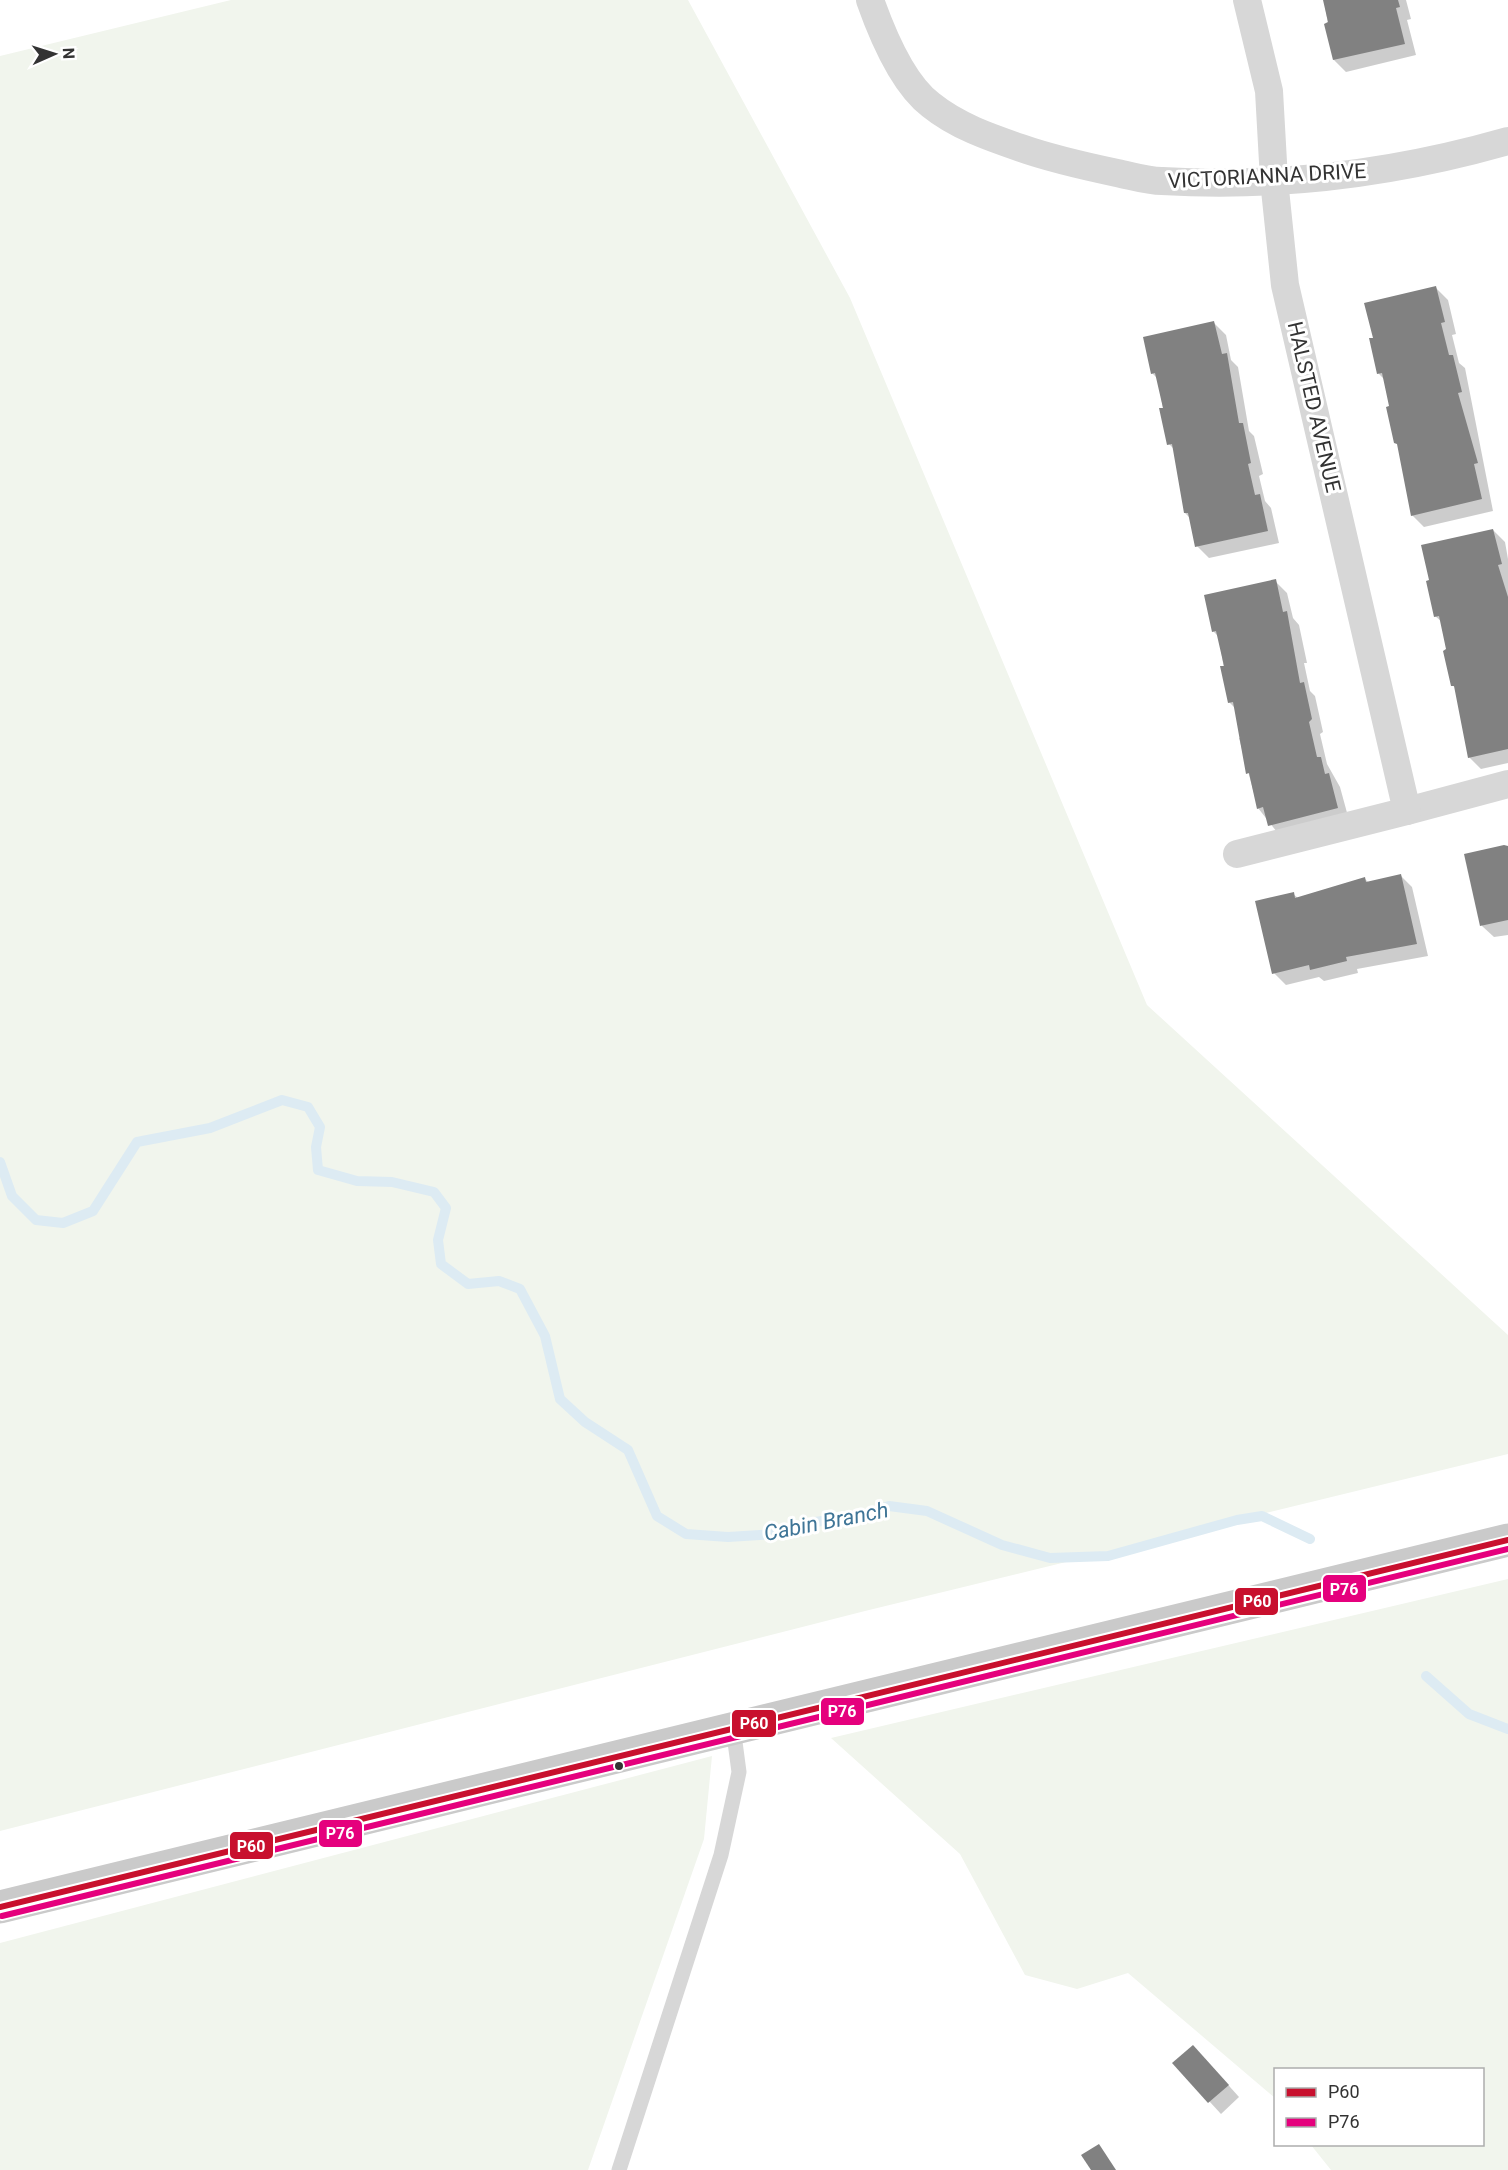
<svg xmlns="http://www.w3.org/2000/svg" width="1508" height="2170" font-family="Roboto,sans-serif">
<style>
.green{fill:#f1f5ed}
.shadow{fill:#0003}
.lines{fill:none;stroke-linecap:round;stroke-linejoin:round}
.stream{stroke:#ddebf3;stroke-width:10}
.building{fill:#818181}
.lane{stroke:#d7d7d7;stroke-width:15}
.street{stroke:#d7d7d7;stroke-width:28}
.primary{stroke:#cacaca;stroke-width:33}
.bus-1-casing{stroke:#fff;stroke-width:10}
.bus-2-casing{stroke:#fff;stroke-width:10}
.bus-1{stroke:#c8102e;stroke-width:6}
.bus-2{stroke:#e5007d;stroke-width:6}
.bus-dot{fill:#333;stroke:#fff;stroke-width:2}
.labels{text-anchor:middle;stroke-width:6;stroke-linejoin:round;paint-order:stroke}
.street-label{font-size:21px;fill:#333;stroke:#fff}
.water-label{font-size:22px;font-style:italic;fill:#3f7597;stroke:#fff}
.line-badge{stroke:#fff;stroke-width:2}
.badge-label{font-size:16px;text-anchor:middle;font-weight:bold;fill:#fff}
</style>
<rect width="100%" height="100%" fill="#fff"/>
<!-- green -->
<g class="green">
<path d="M231,0H688L850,298L1147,1005L1508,1335V1454L865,1611L0,1831V56Z"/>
<path d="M1508,1579V2170H1331L1311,2145L1482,2144V2070H1276L1275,2098L1128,1973L1077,1989L1025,1975L960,1854L831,1738Z"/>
<path d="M712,1756L704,1839L588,2170H0V1943Z"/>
</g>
<!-- shadow -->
<g class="shadow">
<path d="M1324,0H1406L1411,19L1407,20L1416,55L1346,72L1334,60Z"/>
<path d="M1436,288L1448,300L1456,334L1452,335L1459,363L1465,368L1493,511L1424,527L1412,515L1385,380L1379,374L1371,340Z"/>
<path d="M1214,323L1226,335L1231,360L1238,367L1249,431L1254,436L1263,474L1259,476L1265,501L1271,508L1279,543L1209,558L1197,546L1190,518L1185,513L1175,450L1169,444L1158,379L1152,373Z"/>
<path d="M1493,530L1505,542L1508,559V763L1481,769L1469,757L1457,689L1452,685L1442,622L1435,616Z"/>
<path d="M1275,581L1287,593L1293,618L1299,625L1307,663H1304L1310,691L1315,696L1323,732L1320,734L1327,764L1340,787L1349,820L1281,837L1258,808L1239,738H1242L1236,709L1229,702L1219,637L1213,631Z"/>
<path d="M1508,847V935L1494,937L1482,926Z"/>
<path d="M1400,875L1412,887L1428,956L1357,969L1358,973L1324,981L1319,977L1286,985L1274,973L1293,894L1298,898L1365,879L1369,883Z"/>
<path d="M1205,2059L1239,2097L1221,2114L1174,2063Z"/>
</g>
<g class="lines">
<!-- stream -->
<g class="stream">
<path d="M0,1162L12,1196L36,1220L63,1223L93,1211L137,1142L210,1128L282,1100L308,1107L320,1127L316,1147L318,1170L357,1181L392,1182L434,1192L446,1208L438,1240L441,1264L468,1284L499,1281L520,1289L545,1336L560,1399L585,1422L628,1450L657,1516L686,1534L728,1537L776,1534L815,1522L865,1515L889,1506L927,1511L1002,1545L1050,1558L1108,1556L1237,1520L1262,1516L1310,1539"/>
<path d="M1426,1676L1469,1714L1508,1729"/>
</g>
</g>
<!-- building -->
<g class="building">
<path d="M1323,0H1398L1400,7L1396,8L1405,44L1333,60L1324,24L1328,22Z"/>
<path d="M1436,286L1445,322L1441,323L1449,355H1453L1462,392L1458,393L1478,463L1474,464L1482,499L1411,516L1397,444L1394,443L1386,407L1389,406L1382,373L1377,374L1369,338H1373L1364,303Z"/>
<path d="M1214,321L1222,354L1227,353L1239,423H1243L1251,463L1248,464L1255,495L1260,494L1268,531L1195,547L1188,513H1184L1172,444L1167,445L1159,408H1163L1155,373L1151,374L1143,337Z"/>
<path d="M1493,529L1502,564L1498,565L1508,597V749L1468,758L1454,686H1451L1443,651L1446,649L1439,616L1434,617L1426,581L1429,580L1421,545Z"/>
<path d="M1276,579L1283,612L1287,611L1300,683L1304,682L1312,719L1309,722L1317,757H1321L1325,774L1329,773L1338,808L1268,826L1263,807L1257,809L1249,773L1246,774L1233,702L1228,703L1220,666H1224L1216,631L1212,632L1204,595Z"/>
<path d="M1504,845L1508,846V920L1480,926L1464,854Z"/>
<path d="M1401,874L1417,944L1346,957L1347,961L1310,970L1309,965L1272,974L1255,901L1294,892L1295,898L1365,877L1366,882Z"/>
<path d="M1193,2045L1229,2085L1208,2103L1172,2063Z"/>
<path d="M1099,2144L1116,2170H1091L1081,2155Z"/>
</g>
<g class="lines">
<!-- lane -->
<path class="lane" d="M619,2170L721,1855L739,1772L733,1727"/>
<!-- street -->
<g class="street">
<path d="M870,0C882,34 902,83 931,105C957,126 989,137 1021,148C1052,159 1084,166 1117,173C1132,176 1147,181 1162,181C1278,188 1396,173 1508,141"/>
<path d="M1407,811L1508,784"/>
<path d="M1237,854L1407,811L1285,285L1274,180L1269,91L1247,0"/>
</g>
<!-- primary -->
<path class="primary" d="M0,1907L1508,1540"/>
<!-- bus-1 casing -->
<g class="bus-1-casing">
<path id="bus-1" d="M0,1907L1508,1540"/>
</g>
<!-- bus-2 casing -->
<g class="bus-2-casing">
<path id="bus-2" d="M2,1916L1508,1549"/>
</g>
<!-- bus-1 -->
<use href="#bus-1" class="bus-1"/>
<!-- bus-2 -->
<use href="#bus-2" class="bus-2"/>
</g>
<!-- markers -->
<circle class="bus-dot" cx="619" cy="1766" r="5"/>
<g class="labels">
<!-- street labels -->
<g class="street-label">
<text transform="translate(1267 176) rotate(-3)" y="7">VICTORIANNA DRIVE</text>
<text transform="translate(1314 407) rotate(77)" y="7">HALSTED AVENUE</text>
</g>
<!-- water labels -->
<g class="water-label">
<text transform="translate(826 1521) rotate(-11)" y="8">Cabin Branch</text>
</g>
</g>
<g class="line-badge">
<rect x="1322" y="1574" width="45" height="29" rx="6" fill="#e5007d"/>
<rect x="1234" y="1587" width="45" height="29" rx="6" fill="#c8102e"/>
<rect x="820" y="1697" width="45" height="29" rx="6" fill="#e5007d"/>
<rect x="731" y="1709" width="46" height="29" rx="6" fill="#c8102e"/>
<rect x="318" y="1819" width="45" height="29" rx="6" fill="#e5007d"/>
<rect x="229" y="1831" width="45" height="29" rx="6" fill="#c8102e"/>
</g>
<g class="badge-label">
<text x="1344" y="1595">P76</text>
<text x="1257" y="1607">P60</text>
<text x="842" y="1717">P76</text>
<text x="754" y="1729">P60</text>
<text x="340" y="1839">P76</text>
<text x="251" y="1852">P60</text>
</g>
<!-- legend -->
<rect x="1274" y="2068" width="210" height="78" fill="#ffffff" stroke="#adadad" stroke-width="1.5"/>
<rect x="1286" y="2088" width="30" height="9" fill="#c8102e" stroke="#adadad" stroke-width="1.5"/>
<text x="1328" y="2098" font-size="18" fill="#333333">P60</text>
<rect x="1286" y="2118" width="30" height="9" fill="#e5007d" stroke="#adadad" stroke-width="1.5"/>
<text x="1328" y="2128" font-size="18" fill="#333333">P76</text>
<!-- north arrow -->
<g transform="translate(54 54) rotate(87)" stroke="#ffffff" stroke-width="4.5" paint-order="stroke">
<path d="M0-4.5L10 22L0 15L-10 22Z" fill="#333333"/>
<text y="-9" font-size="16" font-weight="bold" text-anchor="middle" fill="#333333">N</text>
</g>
</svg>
